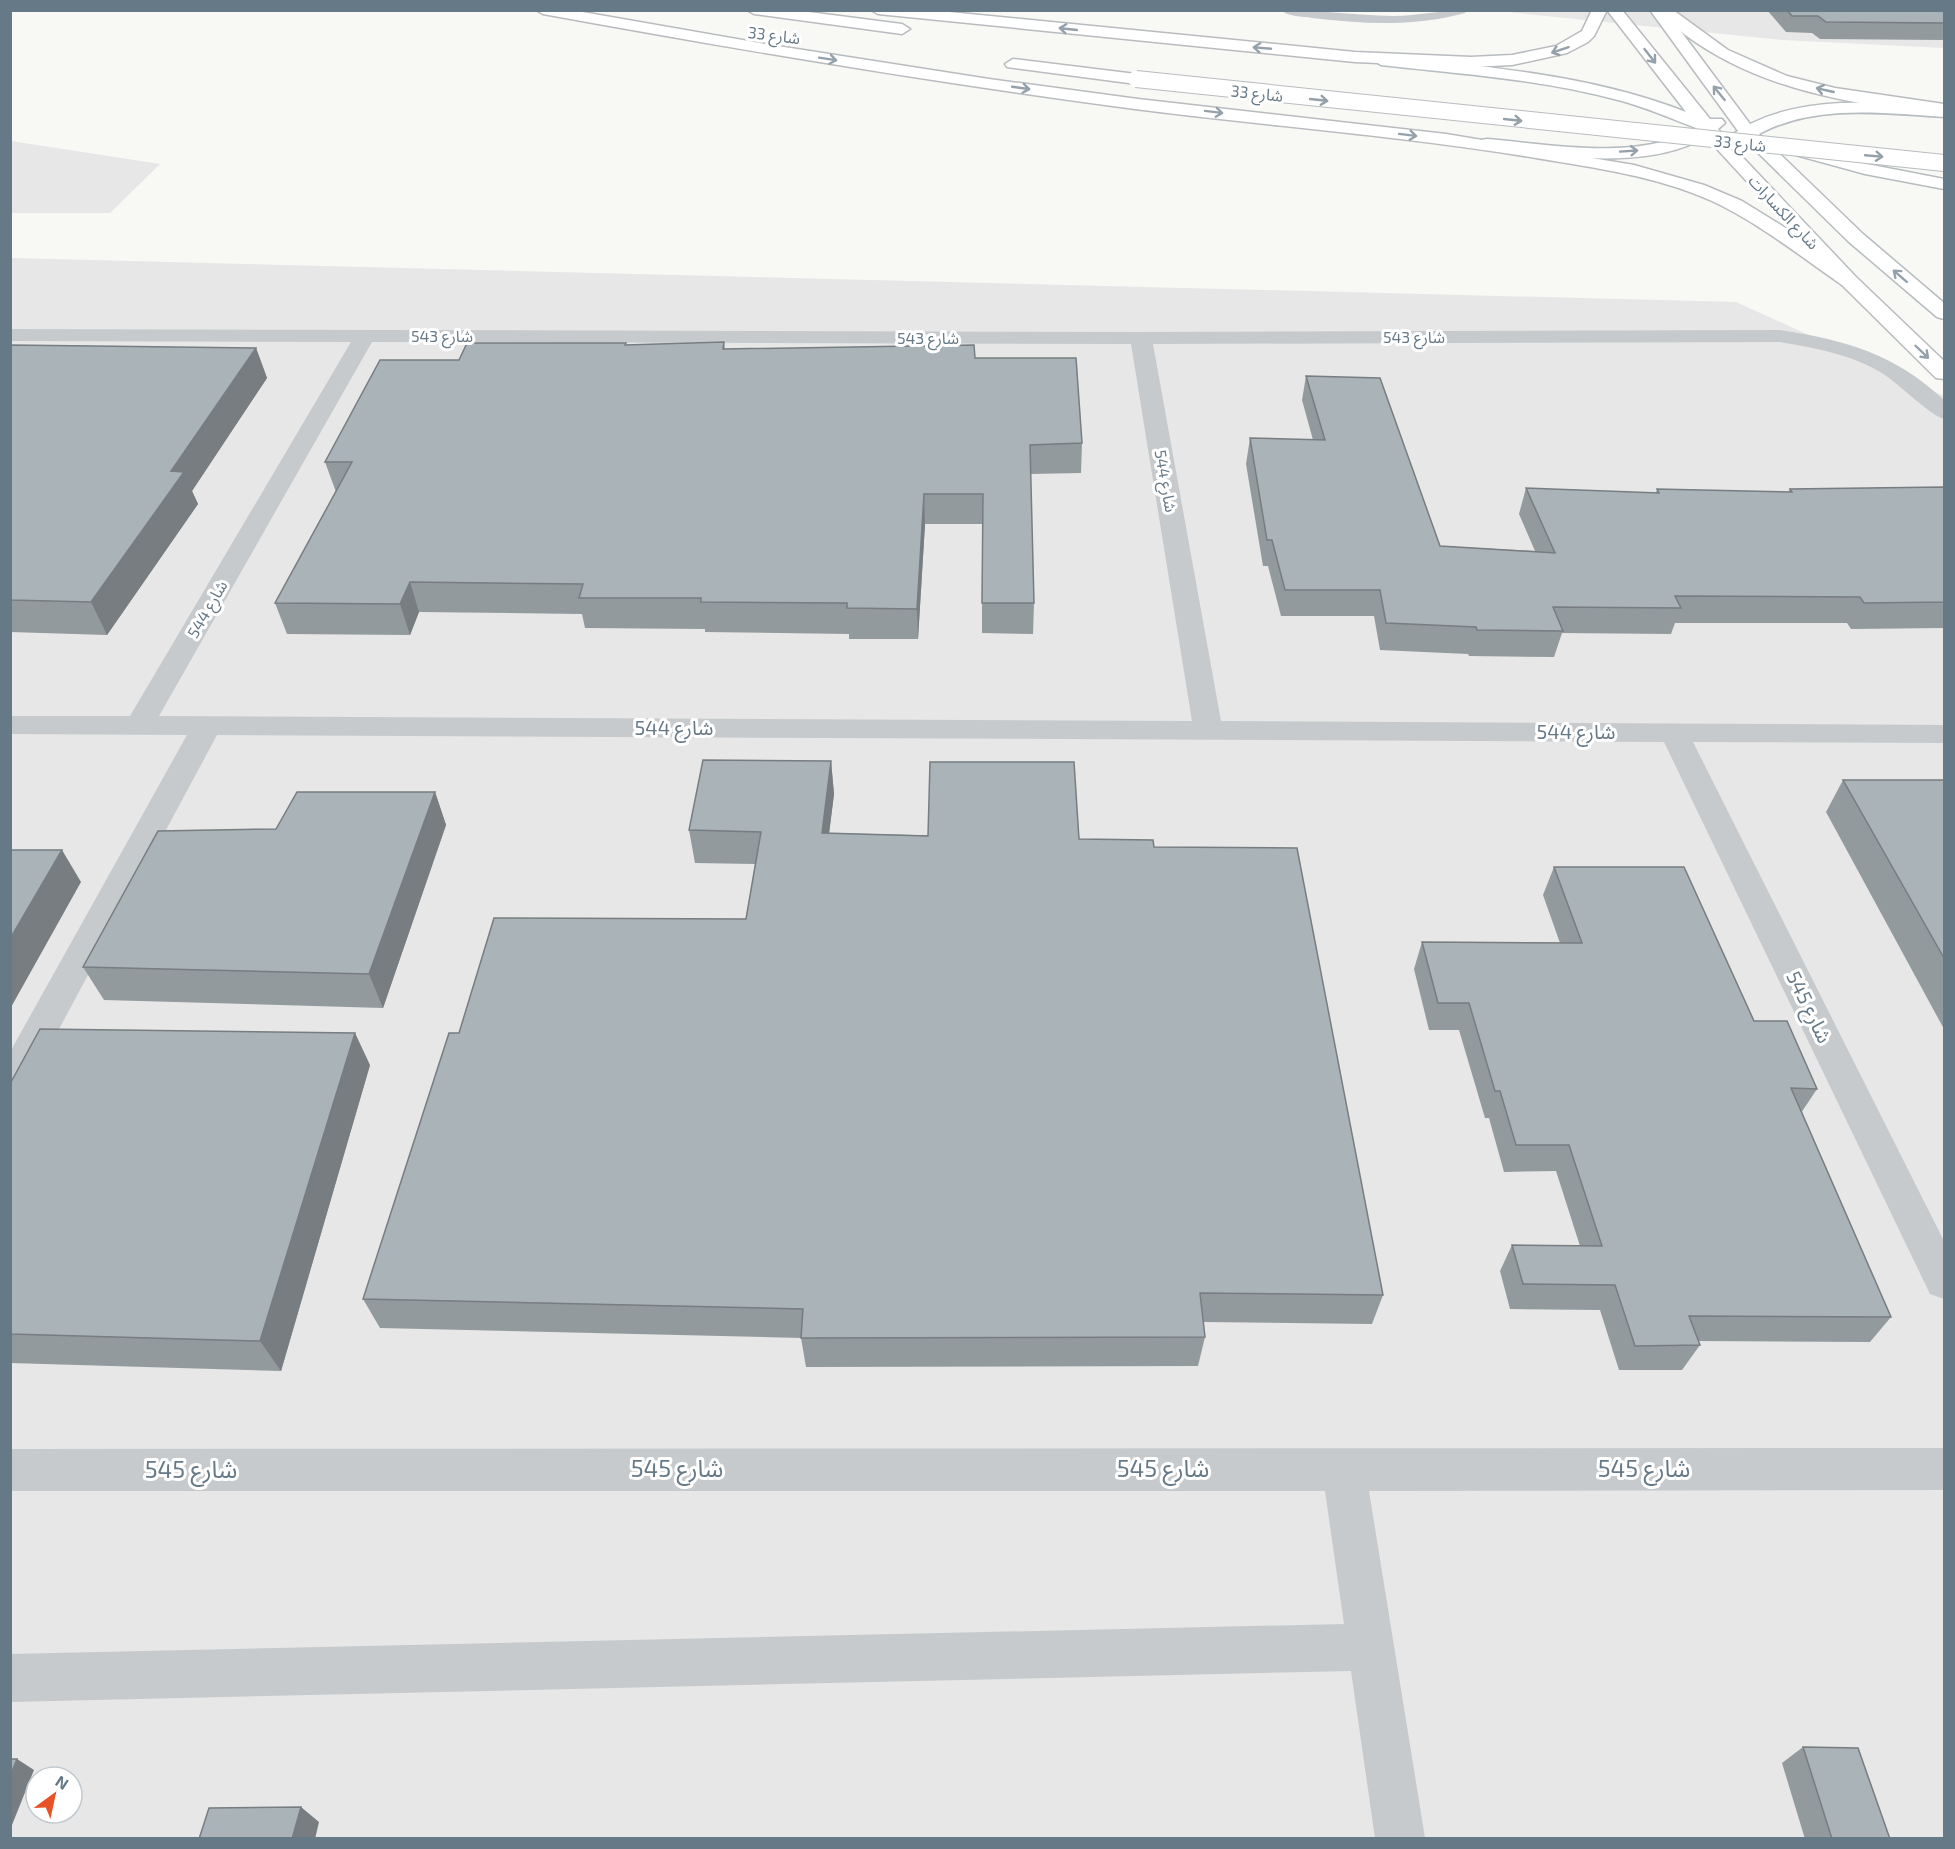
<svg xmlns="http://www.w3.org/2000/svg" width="1955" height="1849" font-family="'Exo 2','Noto Sans Arabic',sans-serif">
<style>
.built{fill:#e6e7e6;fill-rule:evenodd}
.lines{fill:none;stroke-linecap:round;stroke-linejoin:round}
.secondary-casing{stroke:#b6bcc0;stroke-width:3}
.highway-casing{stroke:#b8bcbf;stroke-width:3}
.street{fill:#c6cacd;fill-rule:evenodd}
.secondary{fill:#fff;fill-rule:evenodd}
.highway{fill:#fff;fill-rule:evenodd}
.highway-bridge-casing{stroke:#b8bcbf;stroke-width:18;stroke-linecap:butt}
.highway-bridge{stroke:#fff;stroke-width:16}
.wall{fill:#929a9e}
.shaded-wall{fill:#777d81}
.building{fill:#aab3b8;stroke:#777d81;stroke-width:1.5}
.oneway{stroke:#94a1ab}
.labels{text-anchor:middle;stroke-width:6;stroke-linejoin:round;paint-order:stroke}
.far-street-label{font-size:16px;fill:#667987;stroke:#fff}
.street-label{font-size:20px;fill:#667987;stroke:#fff}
.near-street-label{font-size:24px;fill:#667987;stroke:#fff}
</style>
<rect width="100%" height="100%" fill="#f8f8f5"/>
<!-- built -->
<g class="built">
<path d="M1498,11H1944V48L1783,40Z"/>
<path d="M10,141H11L160,164L110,213H11Z"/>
<path d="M11,258L1736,302L1944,396V1838H11ZM36,1777H72V1813H36Z"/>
</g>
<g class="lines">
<!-- secondary casing -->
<g class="secondary-casing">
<g id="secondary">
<path d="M1607,10H1622L1710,119H1722L1725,123L1718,129L1725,138L1738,131L1650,10H1665L1750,124C1809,95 1881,102 1944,107V117C1883,113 1814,104 1759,134L1863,234L1944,303V319L1937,317L1849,242L1746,141L1733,147L1856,277L1944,361V379L1936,378L1842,285L1706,137C1645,172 1554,155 1487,149L1481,148L1478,144L1481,140L1487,139C1550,144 1639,162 1696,128C1670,118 1645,107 1618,100C1541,79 1460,74 1381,65L1373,60L1381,55C1484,67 1589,74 1686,112Z"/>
<path d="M1783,141L1867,164L1944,179V189L1865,174L1777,150L1774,146L1777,142Z"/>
</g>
</g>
<!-- highway casing -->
<g class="highway-casing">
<g id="highway">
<path d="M536,10H571L765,44L989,79L1138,99L1446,134L1634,165L1704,185L1742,201L1792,232L1859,281L1856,285H1842C1800,256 1759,223 1712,201C1657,176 1595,168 1536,158C1403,136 1269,126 1135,109C937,83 740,50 543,14Z"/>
<path d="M747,10H793L902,24L910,29L902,34L754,14Z"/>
<path d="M871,10H929L1355,52L1471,57L1512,55L1556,46L1582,31L1592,10H1607L1594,36L1588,42L1567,53L1512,65L1471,67L1355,62L878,14Z"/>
<path d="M1656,10H1673L1728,50L1787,76L1835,88L1944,104V114C1853,105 1759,90 1684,34C1675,26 1663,19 1656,10Z"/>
<path d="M1013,59L1136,74L1144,79L1136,84L1007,67L1005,64Z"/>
</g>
</g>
<!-- street -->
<g class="street">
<path d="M1281,10C1318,10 1355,15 1393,16C1418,16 1442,10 1467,10L1465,13C1413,27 1365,24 1312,18C1302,16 1288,17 1281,10Z"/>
<path d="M10,329L1141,332L1780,330C1846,340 1895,354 1944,400V419C1931,416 1898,383 1882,373C1850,354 1815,348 1780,342L1153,344L1221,721L1944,725V743L1693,742L1944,1241V1299L1930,1294L1664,742L217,735L23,1096L10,1100V1052L187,735L10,734V716H130L351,342L10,341ZM372,342L1131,344L1192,721L159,716Z"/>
<path d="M1944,1448V1490L1369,1491L1425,1838H1375L1351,1671L10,1702V1654L1344,1624L1325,1491H10V1449Z"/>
</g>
<!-- secondary -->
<use href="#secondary" class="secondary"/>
<!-- highway -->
<use href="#highway" class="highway"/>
<!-- highway-bridge casing -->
<g class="highway-bridge-casing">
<path id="highway-bridge" d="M1136,79L1944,163"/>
</g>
<!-- highway-bridge -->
<use href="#highway-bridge" class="highway-bridge"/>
</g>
<!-- wall -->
<g class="wall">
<path d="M1767,10H1944V40L1820,39L1812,33L1786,32Z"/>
<path d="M724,342L725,349L975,358L1082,443L1081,473L1030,474L1034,603L1033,634L982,633V524H925L918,639H849V634L705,632V629L585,628L582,614L419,612L410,635L287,634L275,603L336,492L325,462L459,360L626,345Z"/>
<path d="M10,345L256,348L267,378L192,491L198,504L107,635L10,632Z"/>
<path d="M1306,376L1440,546L1535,551L1519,514L1526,488L1656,493L1657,489L1788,492L1790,489L1944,487V628L1851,629L1847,623H1675L1671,634L1562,633L1554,657L1469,656L1468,654L1380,650L1374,616H1281L1268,566H1263L1246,464L1250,438L1313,440L1302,400Z"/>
<path d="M831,761L834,794L829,833L1079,839L1154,847L1383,1295L1372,1324L1203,1322L1205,1337L1198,1366L806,1367L801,1338L380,1328L363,1299L459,1033L746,919L755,864L695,863L689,830Z"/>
<path d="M1843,780H1944V1029L1826,812Z"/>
<path d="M435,792L446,825L383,1008L104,1000L83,967L276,829Z"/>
<path d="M1554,867L1754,1021L1817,1089L1801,1113L1891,1317L1870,1342L1698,1341L1700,1345L1682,1370H1619L1600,1310L1510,1309L1500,1271L1512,1245L1580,1246L1556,1171L1504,1172L1489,1118H1485L1459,1030H1429L1414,969L1422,942L1560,943L1543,895Z"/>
<path d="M370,1065L281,1371L10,1363V1084Z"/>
<path d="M1803,1747L1890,1839H1805L1782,1763Z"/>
</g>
<!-- shaded-wall -->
<g class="shaded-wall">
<path d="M256,348L267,378L192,491L198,504L107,635L91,602L171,471Z"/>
<path d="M924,494L925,524L918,639L917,609Z"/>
<path d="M410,582L419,612L410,635L400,604Z"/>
<path d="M831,761L834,794L825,866L822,833Z"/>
<path d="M435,792L446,825L383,1008L369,974Z"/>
<path d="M62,850L81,882L10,1009V939Z"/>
<path d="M355,1033L370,1065L281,1371L260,1341Z"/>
<path d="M17,1759L34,1770L10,1830V1776Z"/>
<path d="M301,1807L319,1822L315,1839H292Z"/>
</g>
<!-- building -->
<g class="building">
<path d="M1787,10H1944V23L1826,22L1818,16H1792Z"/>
<path d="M724,342L723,349L974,345L975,358H1076L1082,443L1030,445L1034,603H982L983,494H924L917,609L847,608V603L701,602V598H579L583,584L410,582L400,604L275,603L352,462H325L380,360H459L467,343H626L625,345Z"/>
<path d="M10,345L256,348L171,471L184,472L91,602L10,600Z"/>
<path d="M1306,376L1380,378L1440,546L1555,553L1526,488L1659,493L1657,489L1792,492L1790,489L1944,487V602L1864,603L1860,597L1675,596L1681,608L1553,607L1563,631L1477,630L1476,627L1386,623L1380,590H1285L1272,540H1267L1250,438L1325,440Z"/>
<path d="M703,760L831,761L822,833L928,836L930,762H1074L1079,839L1153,840L1154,847L1297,848L1383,1295L1200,1293L1205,1337L801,1338L803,1309L363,1299L449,1033H459L494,918L746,919L761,832L689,830Z"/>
<path d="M1843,780H1944V958Z"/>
<path d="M297,792H435L369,974L83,967L158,831L276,829Z"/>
<path d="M10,850H62L10,939Z"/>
<path d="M1554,867H1684L1754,1021H1787L1817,1089L1791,1088L1891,1317L1689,1316L1700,1345L1635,1346L1615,1285L1523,1284L1512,1245L1602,1246L1569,1145H1516L1500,1091H1495L1469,1003H1438L1422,942L1582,943Z"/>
<path d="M40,1029L355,1033L260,1341L10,1334V1084Z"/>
<path d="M1803,1747L1858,1748L1890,1839H1832Z"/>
<path d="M10,1759H17L10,1776Z"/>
<path d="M301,1807L292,1839H199L209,1808Z"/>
</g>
<!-- one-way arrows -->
<defs><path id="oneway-shaft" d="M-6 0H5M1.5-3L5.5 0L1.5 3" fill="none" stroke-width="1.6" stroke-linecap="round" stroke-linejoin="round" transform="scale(1.5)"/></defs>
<g class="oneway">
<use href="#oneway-shaft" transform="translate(1068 29) rotate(-174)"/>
<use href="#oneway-shaft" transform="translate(1262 48) rotate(-175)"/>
<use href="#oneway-shaft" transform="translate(1560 50) rotate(161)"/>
<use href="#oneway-shaft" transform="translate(1650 56) rotate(52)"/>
<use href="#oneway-shaft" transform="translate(828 59) rotate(9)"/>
<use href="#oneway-shaft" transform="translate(1021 88) rotate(8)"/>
<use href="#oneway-shaft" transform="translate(1825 90) rotate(-167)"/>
<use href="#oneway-shaft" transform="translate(1719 93) rotate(-129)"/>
<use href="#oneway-shaft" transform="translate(1319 100) rotate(6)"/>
<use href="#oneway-shaft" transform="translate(1214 112) rotate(7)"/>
<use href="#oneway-shaft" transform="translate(1513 120) rotate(6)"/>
<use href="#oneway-shaft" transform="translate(1408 135) rotate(7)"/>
<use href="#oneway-shaft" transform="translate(1629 151) rotate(-4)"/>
<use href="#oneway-shaft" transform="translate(1874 156) rotate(5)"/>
<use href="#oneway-shaft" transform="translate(1900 276) rotate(-139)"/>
<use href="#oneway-shaft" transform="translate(1922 352) rotate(44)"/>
</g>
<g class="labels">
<!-- far-street labels -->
<g class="far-street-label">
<text transform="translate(774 35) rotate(7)" y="6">شارع 33</text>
<text transform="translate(1257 93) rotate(6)" y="6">شارع 33</text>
<text transform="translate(1740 143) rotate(6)" y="6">شارع 33</text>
<text transform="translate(1784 212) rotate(47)" y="6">شارع الكسارات</text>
<text x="442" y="342">شارع 543</text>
<text x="1414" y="343">شارع 543</text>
<text x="928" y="344">شارع 543</text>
<text transform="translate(1166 481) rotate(80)" y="6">شارع 544</text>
<text transform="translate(207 609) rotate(-60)" y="6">شارع 544</text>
</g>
<!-- street labels -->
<g class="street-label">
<text x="674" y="735">شارع 544</text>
<text x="1576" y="739">شارع 544</text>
<text transform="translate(1809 1007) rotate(64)" y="7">شارع 545</text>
</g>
<!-- near-street labels -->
<g class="near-street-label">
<text x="677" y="1477">شارع 545</text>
<text x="1163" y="1477">شارع 545</text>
<text x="1644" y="1477">شارع 545</text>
<text x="191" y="1478">شارع 545</text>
</g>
</g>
<!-- border -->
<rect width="1955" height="1849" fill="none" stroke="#667987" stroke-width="24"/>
<!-- north arrow -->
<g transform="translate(54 1795) rotate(33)"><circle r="28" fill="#ffffff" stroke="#c2c9cf" stroke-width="1.5"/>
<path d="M0-4.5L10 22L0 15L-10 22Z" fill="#e75226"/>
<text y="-9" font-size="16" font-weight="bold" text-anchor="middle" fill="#667987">N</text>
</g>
</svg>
